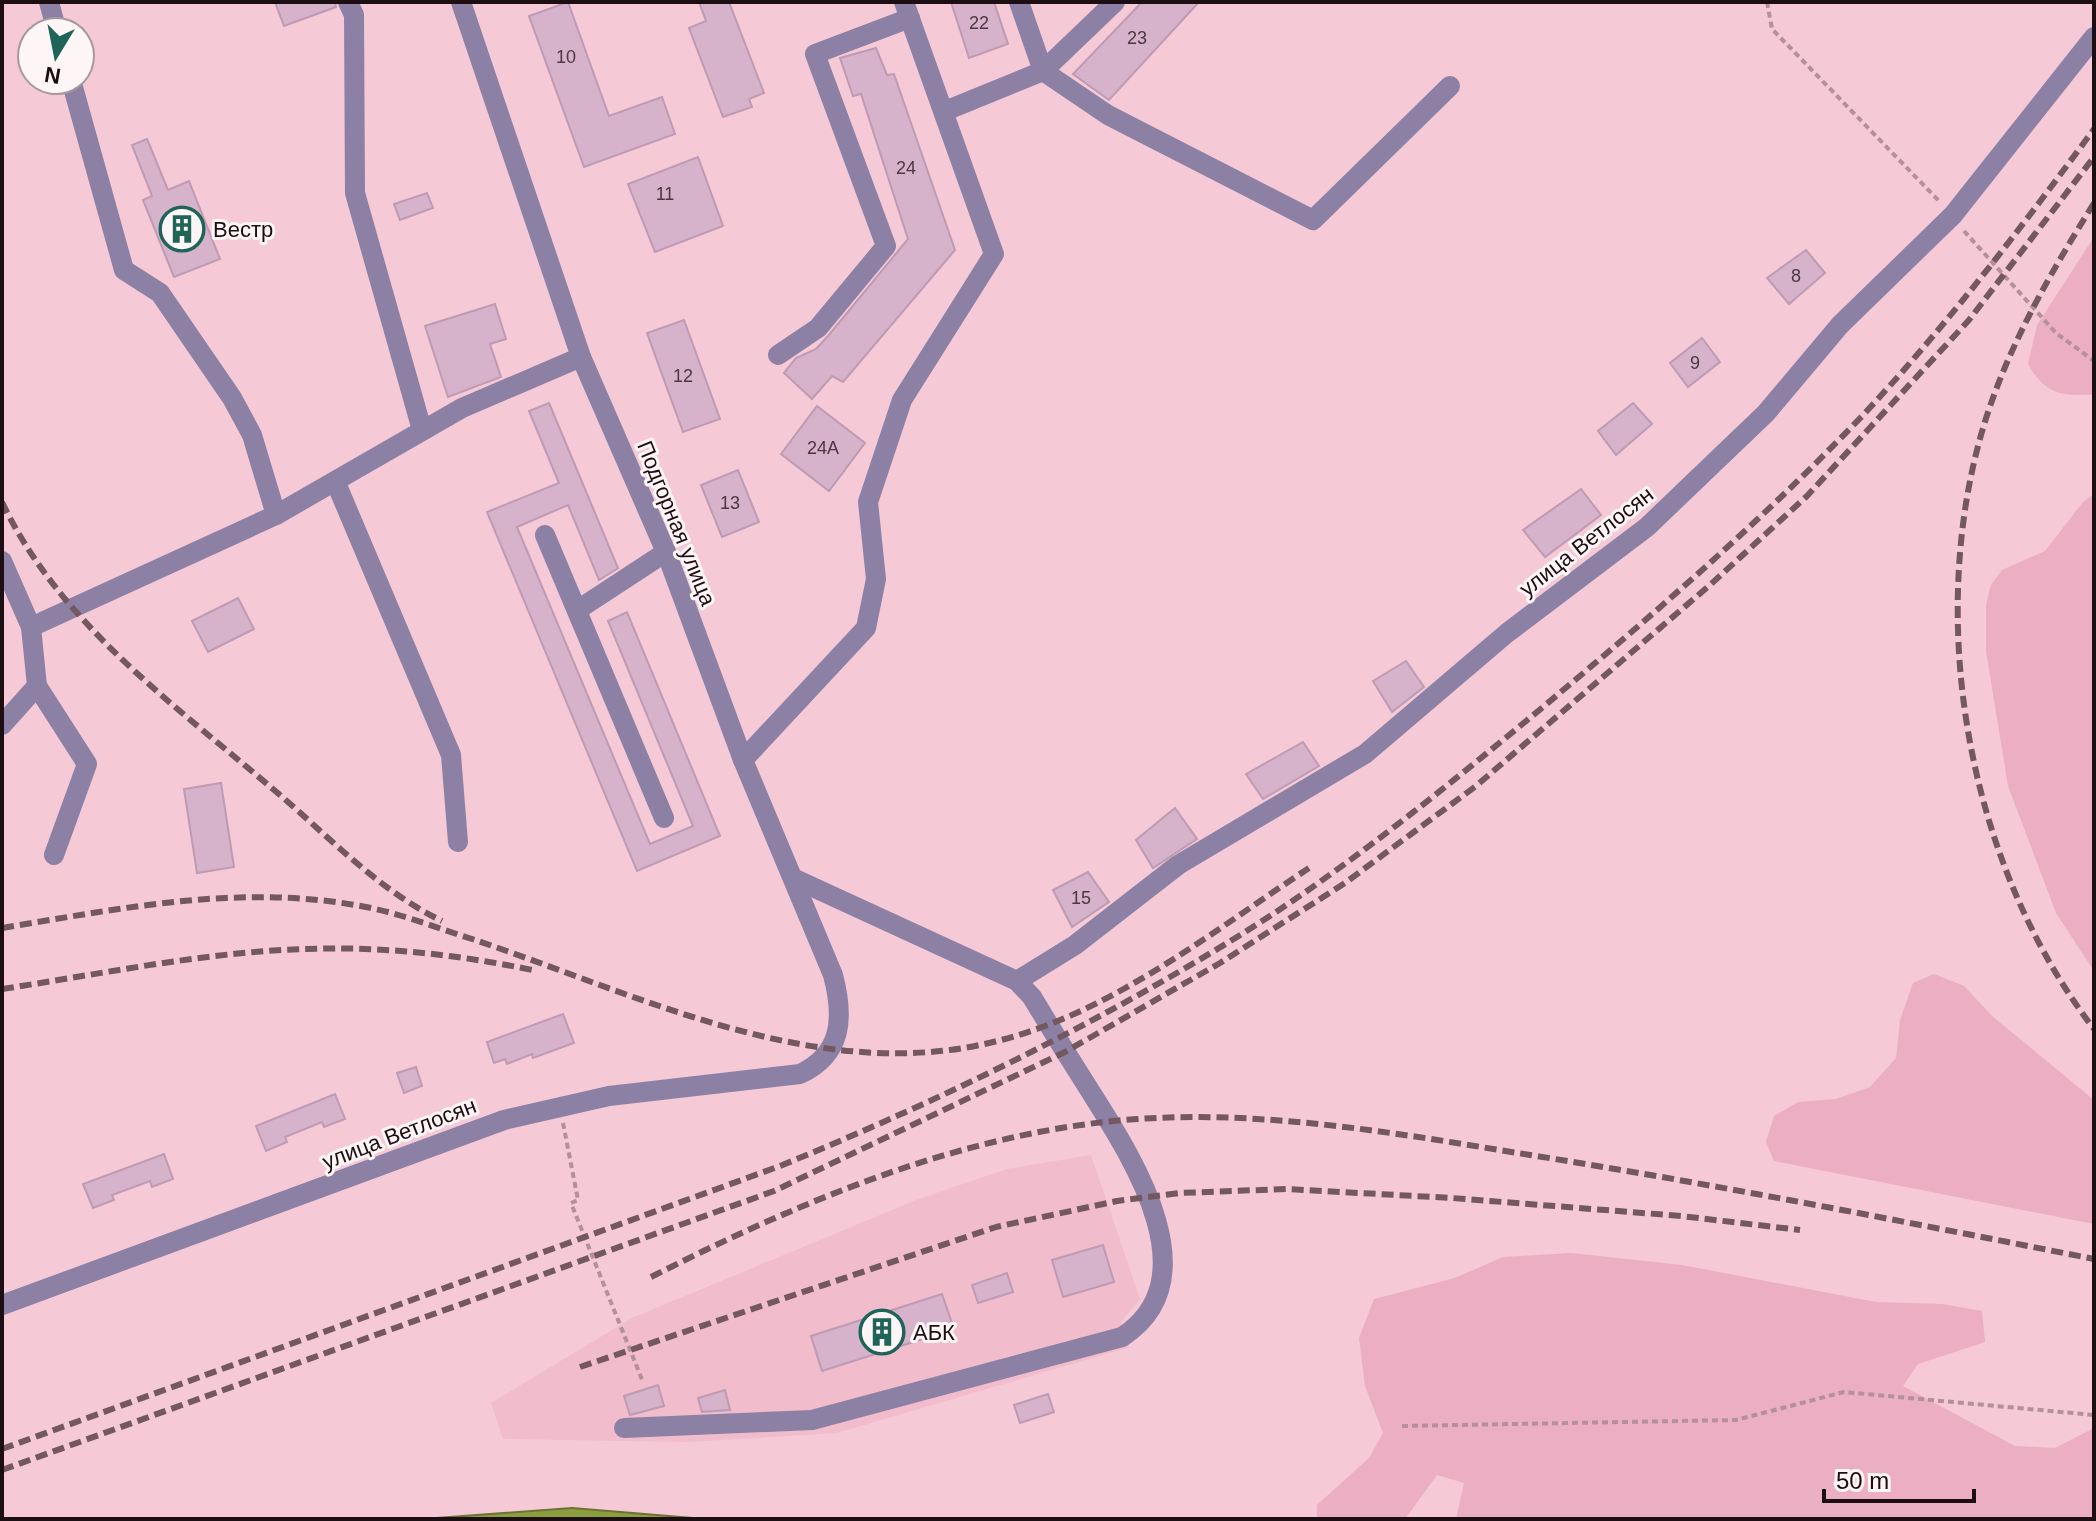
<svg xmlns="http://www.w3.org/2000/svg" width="2096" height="1521" font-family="Arial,sans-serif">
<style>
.built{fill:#f1bccc}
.green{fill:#ecaec2}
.water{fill:#8d9e41;stroke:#6b7333;stroke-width:2}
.building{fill:#d7b2cb;stroke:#be9bb3;stroke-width:2}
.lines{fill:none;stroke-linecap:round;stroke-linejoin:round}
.path{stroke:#b4909b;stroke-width:4;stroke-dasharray:6 4;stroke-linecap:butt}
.minor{stroke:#8c81a5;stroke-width:20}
.rail{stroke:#735860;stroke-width:6;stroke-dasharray:12 6;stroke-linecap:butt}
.labels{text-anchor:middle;stroke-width:6;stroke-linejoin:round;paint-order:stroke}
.number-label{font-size:18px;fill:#4c3741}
.poi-label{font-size:22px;fill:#1d0e13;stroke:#fef5f7;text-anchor:start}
.street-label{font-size:22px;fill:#1d0e13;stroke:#fef5f7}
</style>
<rect width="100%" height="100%" fill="#f5c9d6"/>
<!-- built -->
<path class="built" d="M1091,1155L1140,1299L1121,1322L1130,1347L837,1433L687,1442L503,1439L491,1403L632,1318L916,1200L1007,1169Z"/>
<!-- green -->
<g class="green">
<path d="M2094,237V394C2061,397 2045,394 2028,364L2037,325Z"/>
<path d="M2094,494V971L2056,913L2008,786L1986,651V605L1991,585L2002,570L2045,551L2083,502Z"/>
<path d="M1934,974L1964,986L1992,1016L2094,1100V1224L1774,1161L1766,1142L1774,1116L1798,1102L1836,1099L1870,1087L1896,1058L1900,1020L1913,983Z"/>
<path d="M1571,1253L1682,1265L1876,1302L1942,1304L1982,1311L1985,1342L1918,1364L1903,1386L2015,1446L2055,1448L2094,1428V1519H1456L1464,1483L1437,1475L1405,1519H1317V1505L1369,1458L1383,1433L1365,1386L1359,1338L1374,1299L1455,1278L1503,1257Z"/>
</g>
<!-- water -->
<path class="water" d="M572,1508L705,1519H423Z"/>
<!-- building -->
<g class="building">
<path d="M275,2H335L336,7L284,26Z"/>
<path d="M568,2L609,116L662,97L675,134L584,167L529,16Z"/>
<path d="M699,2H729L764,93L749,99L752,107L723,117L689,28L706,21Z"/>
<path d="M951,2H994L1008,44L969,58Z"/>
<path d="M1142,2H1199L1109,100L1073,74Z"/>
<path d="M876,48L887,75L894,74L955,250L843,382L832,376L812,399L784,373L796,358L816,349L828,336L908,239L861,94L853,96L840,58Z"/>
<path d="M147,139L168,190L189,181L220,259L174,277L143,200L152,196L132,145Z"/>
<path d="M698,157L723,226L655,252L628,184Z"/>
<path d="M427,193L433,208L400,220L394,204Z"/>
<path d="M1806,250L1825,273L1789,304L1767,278Z"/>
<path d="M495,304L506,339L490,344L501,377L448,397L425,326Z"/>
<path d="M684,320L720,419L683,432L647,333Z"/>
<path d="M1702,338L1720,362L1688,387L1670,363Z"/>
<path d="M549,403L618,568L599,580L568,505L517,527L650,844L693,826L608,621L627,612L720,836L637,871L487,512L559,483L529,411Z"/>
<path d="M1633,403L1652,424L1616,455L1598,431Z"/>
<path d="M817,406L865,443L829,491L781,454Z"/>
<path d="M738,470L759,522L722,537L701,485Z"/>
<path d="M1581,489L1601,515L1545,557L1523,530Z"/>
<path d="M238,598L254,629L208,652L192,621Z"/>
<path d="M1406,661L1424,687L1392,712L1373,681Z"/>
<path d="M1303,742L1319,766L1263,799L1246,774Z"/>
<path d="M221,783L234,867L197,873L184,789Z"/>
<path d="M1175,808L1197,839L1153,868L1136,840Z"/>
<path d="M1088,872L1109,902L1072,927L1053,890Z"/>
<path d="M563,1014L574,1043L533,1058L532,1054L507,1064L505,1059L494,1063L487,1042Z"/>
<path d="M416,1067L422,1086L404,1093L397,1073Z"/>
<path d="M335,1094L345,1119L324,1127L322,1122L285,1137L287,1142L266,1151L256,1126Z"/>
<path d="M164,1154L173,1179L152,1187L150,1181L112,1195L114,1200L93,1208L83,1184Z"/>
<path d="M1103,1245L1114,1282L1063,1297L1052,1260Z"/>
<path d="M1007,1273L1013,1292L978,1303L972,1285Z"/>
<path d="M942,1294L954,1329L822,1371L811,1336Z"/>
<path d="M658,1385L664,1406L630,1415L624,1396Z"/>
<path d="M725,1390L730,1410L702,1412L698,1398Z"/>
<path d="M1048,1394L1054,1412L1020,1423L1014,1405Z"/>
</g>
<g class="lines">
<!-- path -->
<g class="path">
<path d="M1767,2L1772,29L1941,203"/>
<path d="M1964,231L2056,333L2094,361"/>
<path d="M563,1123L578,1200L571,1203L643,1382"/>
<path d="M1402,1426L1736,1420L1844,1392L2094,1415"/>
</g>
<!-- minor -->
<g class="minor">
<path d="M49,2L57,32"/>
<path d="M348,2L354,15L355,193L422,430"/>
<path d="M1019,2L1043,71L1115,2"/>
<path d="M71,80L124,270L160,293L232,398L252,435L276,515"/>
<path d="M945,111L1043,71L1108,115L1313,220L1450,86"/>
<path d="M778,355L818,328L886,246L815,54L910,18"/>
<path d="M336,483L451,755L458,842"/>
<path d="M545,535L664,818"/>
<path d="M2,561L31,627L37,686L2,725"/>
<path d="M579,609L666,552"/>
<path d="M31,627L276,515L462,408L581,357"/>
<path d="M37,686L87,764L54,855"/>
<path d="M743,760L866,628L876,579L868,502L902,400L994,254L904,2"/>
<path d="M1017,981L1075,945L1178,865L1365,754L1507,633L1647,527L1766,413L1840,325L1953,215L2094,37"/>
<path d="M2,1305L504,1120L609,1096L800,1074C843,1054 844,1017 833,975L743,760L666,552L581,357L461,2"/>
<path d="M624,1428L812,1420L1122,1337C1214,1277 1127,1150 1087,1086C1068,1056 1050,1027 1032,997L1017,981L793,878"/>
</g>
<!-- rail -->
<g class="rail">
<path d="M2094,203C2045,282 1998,363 1976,454C1929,645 1974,873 2094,1029"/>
<path d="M2,502C60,625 179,708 280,795C331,839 380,891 442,921"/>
<path d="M2,928C124,908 243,883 366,907C402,914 437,928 472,939C640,995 821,1088 1001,1040C1114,1011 1213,931 1309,868"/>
<path d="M2,989C102,974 204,952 306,949C383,946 461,955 537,971"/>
<path d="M651,1277C801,1201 966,1131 1137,1119C1268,1110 1401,1134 1530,1155C1719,1185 1906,1222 2094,1259"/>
<path d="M580,1367L996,1227L1117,1201L1180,1193L1286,1189L1452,1198L1681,1216L1800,1230"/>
<path d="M2,1449L780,1166C939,1101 1091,1027 1237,937C1345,870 1445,788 1543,707C1654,614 1764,519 1864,414C1947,325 2022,227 2094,129"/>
<path d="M2,1470L774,1191L1065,1052L1220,963L1345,883L1476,786L1710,585L1807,496L1969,320L2094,157"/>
</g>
</g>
<!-- icons -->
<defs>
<g id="building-ring" transform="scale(2.3)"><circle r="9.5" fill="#fef5f7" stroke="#1e6458" stroke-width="1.5"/><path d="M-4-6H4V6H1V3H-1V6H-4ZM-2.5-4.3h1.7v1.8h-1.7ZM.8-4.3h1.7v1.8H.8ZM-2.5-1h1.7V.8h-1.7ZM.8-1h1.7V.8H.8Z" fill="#1e6458"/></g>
</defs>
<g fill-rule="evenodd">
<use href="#building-ring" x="182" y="229"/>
<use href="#building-ring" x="882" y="1332"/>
</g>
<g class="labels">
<!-- number labels -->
<g class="number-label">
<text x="979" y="29">22</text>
<text x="1137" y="44">23</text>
<text x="566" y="63">10</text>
<text x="906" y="174">24</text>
<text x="665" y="200">11</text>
<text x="1796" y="282">8</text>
<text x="1695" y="369">9</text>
<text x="683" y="382">12</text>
<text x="823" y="454">24А</text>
<text x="730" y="509">13</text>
<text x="1081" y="904">15</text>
</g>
<!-- poi labels -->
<g class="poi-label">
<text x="213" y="237">Вестр</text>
<text x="913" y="1340">АБК</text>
</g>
<!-- street labels -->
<g class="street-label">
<text transform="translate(677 523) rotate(68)" y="8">Подгорная улица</text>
<text transform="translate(1586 541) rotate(-38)" y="8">улица Ветлосян</text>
<text transform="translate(399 1133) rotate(-21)" y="8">улица Ветлосян</text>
</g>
</g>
<!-- border -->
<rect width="2096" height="1521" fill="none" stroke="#1d0e13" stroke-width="8"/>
<!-- north arrow -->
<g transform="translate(56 56) rotate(190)"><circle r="38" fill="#fef5f7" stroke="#a4999c" stroke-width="2"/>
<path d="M0-6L14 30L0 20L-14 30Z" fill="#1e6458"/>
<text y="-12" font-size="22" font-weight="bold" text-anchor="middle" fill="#1d0e13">N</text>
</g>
<!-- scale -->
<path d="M1824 1489v12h150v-12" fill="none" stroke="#1d0e13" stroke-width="4"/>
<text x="1836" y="1489" font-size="24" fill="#1d0e13" stroke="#fef5f7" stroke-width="6" paint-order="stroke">50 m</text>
</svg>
